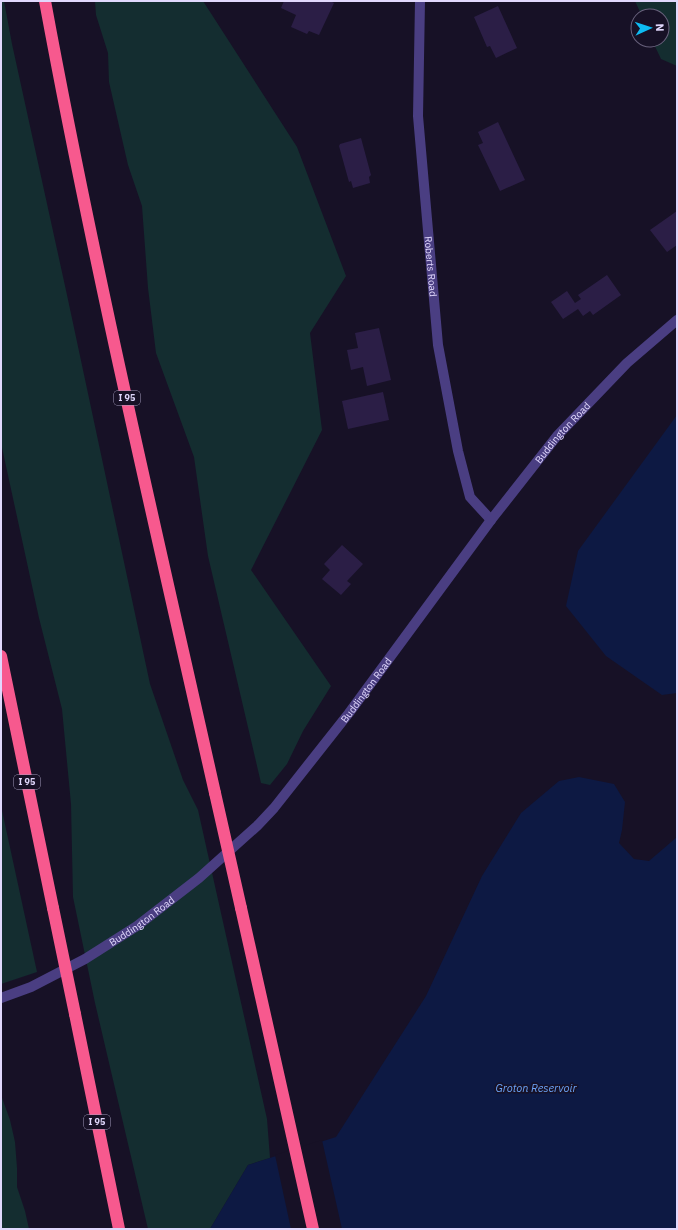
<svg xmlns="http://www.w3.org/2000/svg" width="678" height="1230" font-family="'IBM Plex Sans',sans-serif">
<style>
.green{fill:#142d30}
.water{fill:#0d1943}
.pier{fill:#171126}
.building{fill:#2b1e46}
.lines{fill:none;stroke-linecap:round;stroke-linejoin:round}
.minor{stroke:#4a3e82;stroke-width:10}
.highway{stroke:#f7598e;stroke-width:12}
.highway-bridge{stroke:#f7598e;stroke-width:12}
.labels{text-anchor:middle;stroke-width:3.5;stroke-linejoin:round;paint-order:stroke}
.shield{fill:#171126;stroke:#a49cbc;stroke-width:1}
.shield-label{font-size:9px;font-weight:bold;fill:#e1d8fd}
.street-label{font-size:10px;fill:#e1d8fd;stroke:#171126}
.water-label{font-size:11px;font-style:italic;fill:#6ba3f8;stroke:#171126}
</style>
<rect width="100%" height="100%" fill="#171126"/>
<!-- green -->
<g class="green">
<path d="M1,1H4L12,44L67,295L150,684L183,780L198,810L267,1119L270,1158L248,1165L210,1229H148L95,1003L73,897L71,804L62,709L39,618L1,443Z"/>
<path d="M95,1H203L297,147L346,276L310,333L322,430L251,570L331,686L303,731L287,764L270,785L261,783L208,556L194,457L156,353L148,288L142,206L128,165L109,82L108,53L96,15Z"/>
<path d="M635,1H677V66L661,59L652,40H662V16H642Z"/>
<path d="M1,806L37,972L1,984Z"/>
<path d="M1,1095L10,1120L15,1142L17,1168V1187L25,1211L29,1229H1Z"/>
</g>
<!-- water -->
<g class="water">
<path d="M677,415V693L662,695L606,656L566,606L578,551Z"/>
<path d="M579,777L614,784L625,802L622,830L619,843L634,859L649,861L677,837V1229H210L248,1165L336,1137L426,996L482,876L521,813L559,781Z"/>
</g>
<!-- pier -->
<path class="pier" d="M322,1140L342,1229H291L275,1155Z"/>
<!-- building -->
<g class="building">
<path d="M284,1H330L334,3L319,35L309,31L307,34L291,27L296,15L281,8Z"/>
<path d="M498,6L517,48L496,58L490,46L487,47L474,17Z"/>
<path d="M498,122L525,180L500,191L478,145L483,143L478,132Z"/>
<path d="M361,138L371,175L369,177L370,183L353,188L351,181L349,182L339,146L340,144Z"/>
<path d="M677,211V245L667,252L650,230Z"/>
<path d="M607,275L621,295L593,315L590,311L583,316L578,309L563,319L551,302L567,291L575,303L581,299L578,295Z"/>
<path d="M379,328L391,380L367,386L363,367L351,370L347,350L358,348L355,333Z"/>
<path d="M383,392L389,420L348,429L342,401Z"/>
<path d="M342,545L363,564L347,581L351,584L341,595L322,579L330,570L324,564Z"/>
</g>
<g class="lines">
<!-- minor -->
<g class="minor">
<path id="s1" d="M420,1L418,116L438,345L458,451L470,497L491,520"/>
<path id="s2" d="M1,998L31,987L85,959L137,926L199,878L257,826L274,808L349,713L491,520L557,436L627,363L677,320"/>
</g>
<!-- highway -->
<g class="highway">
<path d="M45,1C94,267 156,530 215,793"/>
<path d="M1,656L53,908"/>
<path d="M241,908L313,1229"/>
<path d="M75,1014L119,1229"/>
</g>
<!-- highway-bridge -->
<g class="highway-bridge">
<path d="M215,793L241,908"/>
<path d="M53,908L75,1014"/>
</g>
</g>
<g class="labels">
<!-- shield labels -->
<g class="shield">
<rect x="114" y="391" width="26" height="14" rx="3"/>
<rect x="14" y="775" width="26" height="14" rx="3"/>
<rect x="84" y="1115" width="26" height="14" rx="3"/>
</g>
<g class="shield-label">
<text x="127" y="401">I 95</text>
<text x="27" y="785">I 95</text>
<text x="97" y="1125">I 95</text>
</g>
<!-- street labels -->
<g class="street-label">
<text dy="4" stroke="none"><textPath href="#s1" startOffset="266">Roberts Road</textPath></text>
<text dy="4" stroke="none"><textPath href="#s2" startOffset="809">Buddington Road</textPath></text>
<text dy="4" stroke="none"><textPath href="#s2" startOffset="485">Buddington Road</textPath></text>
<text dy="4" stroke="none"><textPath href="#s2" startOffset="161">Buddington Road</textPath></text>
</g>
<!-- water labels -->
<g class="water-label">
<text x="536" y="1092">Groton Reservoir</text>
</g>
</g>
<!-- border -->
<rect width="678" height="1230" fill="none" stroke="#e1d8fd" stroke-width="4"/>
<!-- north arrow -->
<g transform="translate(650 28) rotate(87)"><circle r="19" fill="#171126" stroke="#68617c"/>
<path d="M0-3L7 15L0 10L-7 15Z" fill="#0ebcf3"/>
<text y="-6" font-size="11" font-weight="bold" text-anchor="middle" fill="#e1d8fd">N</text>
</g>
</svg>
